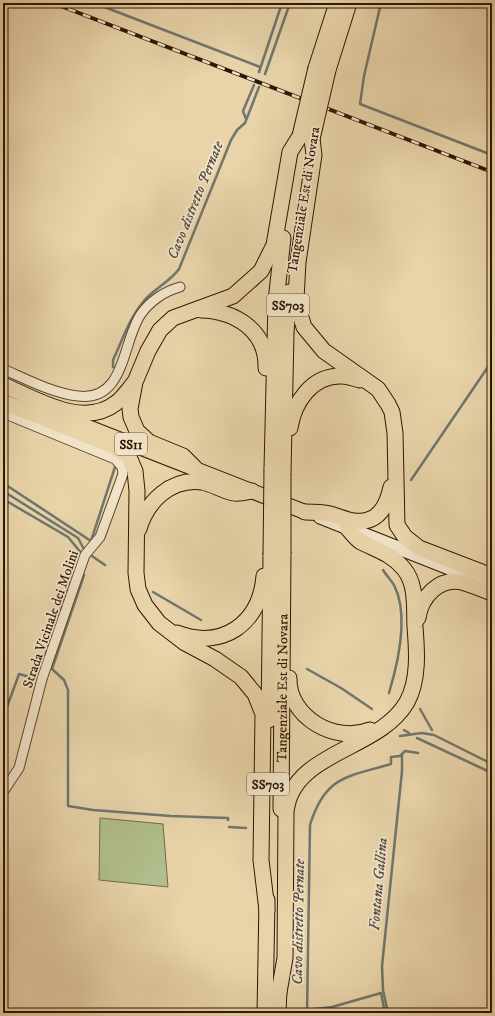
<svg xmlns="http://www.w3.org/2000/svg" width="495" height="1016" font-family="'IM FELL DW Pica',serif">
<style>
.green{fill:#b1be8d;stroke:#706a48}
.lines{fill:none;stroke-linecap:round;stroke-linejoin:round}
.stream{stroke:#6f766d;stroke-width:2.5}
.minor-casing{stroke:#5d462e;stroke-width:11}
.secondary-casing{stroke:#2e1604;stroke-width:15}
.primary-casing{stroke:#2e1604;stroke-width:16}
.trunk-casing{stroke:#2e1604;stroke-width:17}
.minor{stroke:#f1e3c8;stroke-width:9}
.secondary{stroke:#f1e3c8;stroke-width:13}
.primary{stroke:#e9d4aa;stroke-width:14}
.trunk{stroke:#e9d4aa;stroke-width:15}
.rail-casing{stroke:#2e1604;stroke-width:4}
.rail{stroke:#f1e3c8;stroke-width:2.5;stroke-dasharray:8;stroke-linecap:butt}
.trunk-bridge-casing{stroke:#2e1604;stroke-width:17;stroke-linecap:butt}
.trunk-bridge{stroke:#e9d4aa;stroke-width:15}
.labels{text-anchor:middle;stroke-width:3.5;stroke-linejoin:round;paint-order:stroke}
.shield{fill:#f1e3c8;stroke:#68543f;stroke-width:1}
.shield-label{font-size:13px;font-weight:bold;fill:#2e1604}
.street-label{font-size:14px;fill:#2e1604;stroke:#f1e3c8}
.water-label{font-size:15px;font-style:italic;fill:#544e41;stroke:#f1e3c8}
</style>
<rect width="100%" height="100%" fill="#e9d4aa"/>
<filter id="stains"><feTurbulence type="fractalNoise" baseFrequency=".005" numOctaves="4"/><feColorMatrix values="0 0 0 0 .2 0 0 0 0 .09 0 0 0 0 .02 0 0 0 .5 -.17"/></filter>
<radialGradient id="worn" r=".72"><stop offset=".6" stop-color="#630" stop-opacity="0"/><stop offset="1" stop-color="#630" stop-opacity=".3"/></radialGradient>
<!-- green -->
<path class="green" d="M100,818L163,824L168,887L99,880Z"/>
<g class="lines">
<!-- stream -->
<g class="stream">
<path d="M94,3L260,67"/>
<path d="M381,3L364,76L360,104L492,155"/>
<path d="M259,72L282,3"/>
<path d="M265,74L290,3"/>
<path d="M246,119L243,111L254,85"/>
<path d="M113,367V360C122,341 129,319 143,302C153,289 170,282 179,269L231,140L237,130L245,123L259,87"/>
<path d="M411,480L492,361"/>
<path d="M3,483L91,541"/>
<path d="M3,491L78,538L85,551"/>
<path d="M3,499L68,537L82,554"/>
<path d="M91,541L115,467"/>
<path d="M89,554L105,565"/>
<path d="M383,570C386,575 391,580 394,585C409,614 398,663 389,693"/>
<path d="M84,575L52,669L64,680L68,690V806L93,810L171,816L228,818V820"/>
<path d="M153,592L201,620"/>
<path d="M307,669L341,688L372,709"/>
<path d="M420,709L432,730"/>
<path d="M3,718L19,674L37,679L73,575"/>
<path d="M404,730L409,733"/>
<path d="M400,736L422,733L434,735L492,764"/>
<path d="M417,738L492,773"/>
<path d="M229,827L246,828"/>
<path d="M301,1011L309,1012L315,1009L332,1007L381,993L385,1013"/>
<path d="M307,1013L310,825C325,776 347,777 391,764V757L400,756L405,751L418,753"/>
<path d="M388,1013L383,990L382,966L402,771V756"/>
</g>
<!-- minor casing -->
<g class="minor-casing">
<g id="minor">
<path d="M3,369C26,379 52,393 78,396C126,402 122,341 141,314C150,301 165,291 180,287"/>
<path d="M3,413L115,459L122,467L123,474L100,537L85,555L42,679L19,768L3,792"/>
</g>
</g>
<!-- secondary casing -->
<g class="secondary-casing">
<path id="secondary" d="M320,517L492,585"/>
</g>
<!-- primary casing -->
<g class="primary-casing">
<path id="primary" d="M47,411L305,512"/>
</g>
<!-- trunk casing -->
<g class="trunk-casing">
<g id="trunk">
<path d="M316,68L337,3"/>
<path d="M328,70L349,3"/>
<path d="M312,139L314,155L298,262L296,299L298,308L304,327L324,351L378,389L388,404L392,412L395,433L397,525L405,537L419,548L492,576"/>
<path d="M201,310C235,311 267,330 266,368"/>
<path d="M3,385C36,399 83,429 116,403C123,398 128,390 134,383"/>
<path d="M3,402L113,446L129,457L135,471L137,491L136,573L138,589L145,605L159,623L185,643L215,659L241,677L255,694L263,714L261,860L267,910"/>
<path d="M290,428C294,402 312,375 342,376C348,376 355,379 360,380"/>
<path d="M195,468L183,456L149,442L137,431L131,417L130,409L135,382L148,351L160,330L173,318L233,296L261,271L274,245L290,152L300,136"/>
<path d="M272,469L276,301L283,238"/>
<path d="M283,473L286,333L289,292"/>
<path d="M305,512C313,512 322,512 330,514C338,516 346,520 354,521C378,524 387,506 391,487"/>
<path d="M139,529C147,501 171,478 202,482C213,484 223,491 234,493C239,494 247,492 252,491"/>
<path d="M418,618C421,597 439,577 462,582C472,585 482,589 492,593"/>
<path d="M177,633C222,650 260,624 264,576"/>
<path d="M289,678C288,717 335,744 370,730"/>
<path d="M269,720L271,555"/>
<path id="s1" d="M281,809L283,554"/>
<path d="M278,998L285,958L286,812C292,751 379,751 407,702C419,680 417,651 415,627C414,608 417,585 404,569C392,554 377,550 361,542C356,539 352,533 348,529"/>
<path d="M265,1013L267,900"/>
<path d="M278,1013L279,989"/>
</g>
</g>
<!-- minor -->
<use href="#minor" class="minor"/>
<!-- secondary -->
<use href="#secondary" class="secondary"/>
<!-- primary -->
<use href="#primary" class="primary"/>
<!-- trunk -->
<use href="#trunk" class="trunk"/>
<!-- rail casing -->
<g class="rail-casing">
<path id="rail" d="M53,3L492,172"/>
</g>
<!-- rail -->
<use href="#rail" class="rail"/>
<!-- trunk-bridge casing -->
<g class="trunk-bridge-casing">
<g id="trunk-bridge">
<path d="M300,136L316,68"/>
<path d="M312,139L328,70"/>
<path d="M283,554V473"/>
<path d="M271,555L272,469"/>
</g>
</g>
<!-- trunk-bridge -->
<use href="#trunk-bridge" class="trunk-bridge"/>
</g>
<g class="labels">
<!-- shield labels -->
<g class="shield">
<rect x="267" y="294" width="42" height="22" rx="3"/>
<rect x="115" y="433" width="32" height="22" rx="3"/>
<rect x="247" y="773" width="42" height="22" rx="3"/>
</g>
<g class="shield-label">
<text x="288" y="310">SS703</text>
<text x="131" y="449">SS11</text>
<text x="268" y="789">SS703</text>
</g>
<!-- street labels -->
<g class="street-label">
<text transform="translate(303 200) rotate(-81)" y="5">Tangenziale Est di Novara</text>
<text transform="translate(50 619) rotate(-71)" y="5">Strada Vicinale dei Molini</text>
<text dy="5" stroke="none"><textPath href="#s1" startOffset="121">Tangenziale Est di Novara</textPath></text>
</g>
<!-- water labels -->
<g class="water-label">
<text transform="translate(195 200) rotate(-68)" y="5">Cavo distretto Pernate</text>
<text transform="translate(378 884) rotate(-85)" y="5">Fontana Gallina</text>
<text transform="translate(298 922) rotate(-89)" y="5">Cavo distretto Pernate</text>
</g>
</g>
<!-- margin -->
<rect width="495" height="1016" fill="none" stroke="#e9d4aa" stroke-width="16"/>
<rect x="4" y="4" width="487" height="1008" fill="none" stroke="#2e1604" stroke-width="2"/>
<rect x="8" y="8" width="479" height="1000" fill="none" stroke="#2e1604"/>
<rect width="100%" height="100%" filter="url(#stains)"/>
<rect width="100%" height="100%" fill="url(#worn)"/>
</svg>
